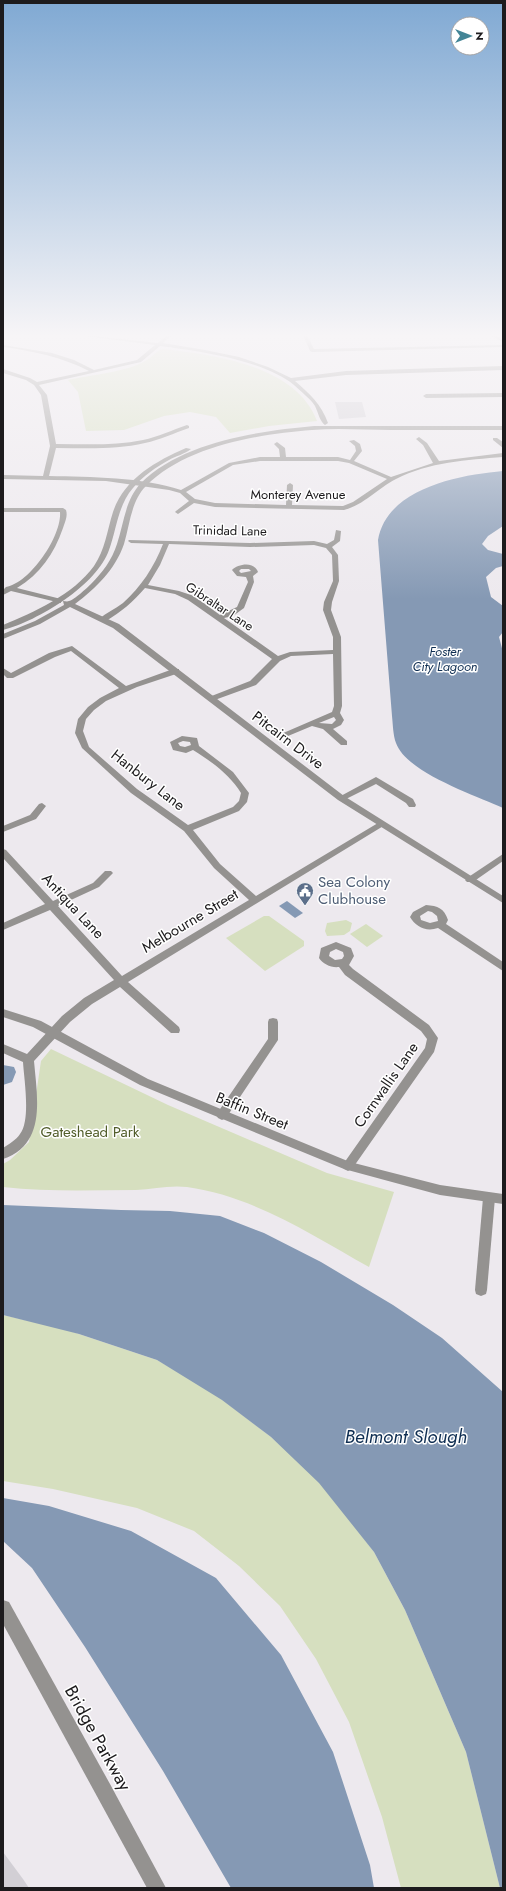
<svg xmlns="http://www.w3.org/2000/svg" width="506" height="1891" font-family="Jost,sans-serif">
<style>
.green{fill:#d6dfbf}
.water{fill:#8599b4}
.building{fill:#d2cfd5}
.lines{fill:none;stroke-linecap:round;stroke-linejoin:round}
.minor{fill:#949290;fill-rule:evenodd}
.tertiary{fill:#949290;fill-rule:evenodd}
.labels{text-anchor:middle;stroke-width:3;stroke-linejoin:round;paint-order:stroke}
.far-street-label{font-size:13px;fill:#1d1b1d;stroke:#fff}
.far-water-label{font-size:13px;font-style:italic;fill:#0f2e52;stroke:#fff}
.street-label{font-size:15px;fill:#1d1b1d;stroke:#fff}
.service-label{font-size:15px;fill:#4e5e75;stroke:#fff;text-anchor:start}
.park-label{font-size:15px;fill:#525e2b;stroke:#fff}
.near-street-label{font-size:18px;fill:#1d1b1d;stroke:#fff}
.near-water-label{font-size:19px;font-style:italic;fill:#0f2e52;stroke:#fff}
</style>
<rect width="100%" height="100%" fill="#ede9ee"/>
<!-- green -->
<g class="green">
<path d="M163,349C214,355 296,365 317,421L269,426L230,433L216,417L190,412L164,416L124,430L86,431L78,392L68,380C90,375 127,372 145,361C152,358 155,351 163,349Z"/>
<path d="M264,916H269L304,941V946L265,971L226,938Z"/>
<path d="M346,920L352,923L350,931L344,935L327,936L325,931L327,923Z"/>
<path d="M366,924L383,936L367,947L350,934Z"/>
<path d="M51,1049L168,1105L327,1173L394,1192L369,1267C312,1235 253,1196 187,1187C170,1185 153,1189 136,1190C92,1190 47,1192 3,1187V1164L10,1160L29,1142L41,1061Z"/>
<path d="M3,1315L64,1329L157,1360L211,1391L271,1437L320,1481L374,1552L405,1610L466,1752L500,1888H401L382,1817L349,1722L316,1659L280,1606L239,1566L194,1531L137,1508L53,1489L3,1481Z"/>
</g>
<!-- water -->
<g class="water">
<path d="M503,471V526L488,536L482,544L488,550L503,554V566L496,568L486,577L491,597L503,606V632L499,637L503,652V808C475,795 407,773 396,743C393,735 393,725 392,716L378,540C387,488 459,475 503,471Z"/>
<path d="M287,901L303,913L295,918L279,906Z"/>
<path d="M3,1065L14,1067L16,1072L12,1082L3,1085Z"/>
<path d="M3,1205L121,1210L170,1211L220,1216L264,1233L321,1262L393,1305L442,1338L503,1392V1888H500L466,1752L405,1610L374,1552L319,1483L271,1437L222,1400L157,1360L79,1334L3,1315Z"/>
<path d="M3,1498L49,1506L131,1531L216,1578L281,1655L333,1752L370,1865L374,1888H231L163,1771L85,1647L32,1568L3,1541Z"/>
</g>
<!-- building -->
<g class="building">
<path d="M335,402H362L366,417L339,419Z"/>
<path d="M3,1852L23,1879L29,1888H3Z"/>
</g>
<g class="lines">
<!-- minor -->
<g class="minor">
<path d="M83,335L158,343L167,335H172L163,343L205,350L239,357L268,367L291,378L346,371L503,366V370L346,375L295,381C310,394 321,404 328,423L325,425C320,422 318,412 315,406C310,398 301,392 294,385C263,360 199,351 160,346L141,362L39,385L47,395L56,444C85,444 114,446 143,440C158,437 172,430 187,425L189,426V428C174,433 160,440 145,443C116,450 85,448 56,448L49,476C91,477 142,477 181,490L229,463L260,457H280L279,449L274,444L277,442L285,448L286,457H338L350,460L356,451L355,446L349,441L354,440L360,444L362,451L354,461L391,477L433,463L423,445L416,439L419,437L427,443L439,461L503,453V457C467,460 429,462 396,479C378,488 364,505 344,510L215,507L194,503L178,514L175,512L176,511L189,501L180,493L169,490L106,481L3,479V475L43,476L50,446L41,395L34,385L26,380L3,373V369L30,378L37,382L89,371C62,357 33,351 3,347V345L52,353L74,360L94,370L137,360L155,345L85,336ZM260,461H338L349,463L387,479L353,502L343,506L292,505L293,485L290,483L287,485L286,505L215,503L195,499L186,492L233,465Z"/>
<path d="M303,335H307L314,349L503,345V347L312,352L310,351Z"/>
<path d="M489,335H494L503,339V342Z"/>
<path d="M503,393V397L426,398L423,396L426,394Z"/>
<path d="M493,438H497L503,442V448L493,440Z"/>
<path d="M3,508H63L66,510C68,516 65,522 63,528C54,554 40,574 17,588L61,599V603L11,591L3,595V590L6,587C30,583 62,536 60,512H3Z"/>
<path d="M336,530L341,531L340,541L332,547L338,555L339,581L332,602L331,610L341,637L342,706L340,713L344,720L341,725L333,729L347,741V745H341L323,729L312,726L288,736H282L281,734L332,712L334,706L333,654L291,656L280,661L256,685L212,701L208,699L209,697L250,681L272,659L188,600L175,594L145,588C133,602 121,612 106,621L99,619C106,613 115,609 123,603C141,587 154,567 163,544L131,543L128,541L129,540L250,543L314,541L327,544L334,540ZM169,544L250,547L314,545L326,548L332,555L333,581L324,602L323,610L333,637V650L290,652L278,656L224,618L233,616L244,608L254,582L253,576L258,572C254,561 238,564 232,570L237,576L246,577L248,582L237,607L220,615L194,596L179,591L148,585L160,565ZM241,569H249L251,571L241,573L239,571ZM334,717L336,720L332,724L319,723Z"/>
<path d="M72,646L126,686L173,669H179V673L137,687L106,701L94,710L86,719L83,731L89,747L137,789L188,825L233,807L239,801L241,793C230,775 211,761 193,750L186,753L173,750L170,742L182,736L197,738L199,746L233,772L249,793L247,802L239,811L193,830L220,864L256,896L378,823H384L385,825L128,982L179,1027L180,1030L179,1033H171L120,987L92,1004L70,1022L34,1061C37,1097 47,1144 3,1159V1148C9,1144 16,1140 20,1134C31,1120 24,1079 23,1062L3,1053V1044L27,1054L62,1016L84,998L114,980L50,910L3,930V923L45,904L3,858V849L6,850L53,901L93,883L105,871H111L113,873L99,887L58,906L122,976L249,900L214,868L184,831L131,793L82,748L75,733L78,719L88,707L100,698L119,688L71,651L55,657L13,678H7L3,674V668L11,673L49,653ZM183,741L190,742L191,745L185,747L180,746L178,743Z"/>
<path d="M376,777L413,799L416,805L415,807H409L406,803L376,784L344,800L341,801L337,798Z"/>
<path d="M42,803L46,806L36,819L3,832V826L30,815L39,804Z"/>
<path d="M503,854V861L473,882H467L465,880L467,878Z"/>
<path d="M426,905C438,906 444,908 448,920L446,924L503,962V971L438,928C426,932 416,927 410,917L413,912ZM428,911L432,912L437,916L438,921L430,923L421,920L420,916Z"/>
<path d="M336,942L351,948L354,956L349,965L353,969L429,1025L438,1038L434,1052L352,1169L348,1171L344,1169L342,1166L344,1163L425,1048L427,1039L421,1031L345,975L339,967C331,968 323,964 319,958L321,948ZM336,949L343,952L344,956L342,959L335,960L329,956L330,952Z"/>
<path d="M273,1018L277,1019L278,1022V1040L226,1118L222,1120L218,1118L216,1115L218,1112L268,1039V1022L269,1019Z"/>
<path d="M489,1193L493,1194L495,1198L487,1290L486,1294L481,1296L476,1294L475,1290L483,1198L485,1194Z"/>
</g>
<!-- tertiary -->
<g class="tertiary">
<path d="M314,426H503V430C466,430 428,430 391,430C365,430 338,428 312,430C259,434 185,446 146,486C131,501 130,524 124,544C115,570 96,588 75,604L119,624L344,796L503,896V903L338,800L113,628L70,607L40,624L3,639V634L35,621L64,605L63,601C65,601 67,602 69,601C74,600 87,588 91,584C102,573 112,560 117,544C124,523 125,500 141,483C182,442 259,431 314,426Z"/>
<path d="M186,448L191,449C185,454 176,456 169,460C156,467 143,476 133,488C118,505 117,528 109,550C97,585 38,621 3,630V625C34,612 73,595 94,566C105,550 107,531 113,512C124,479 156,461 186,448Z"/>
<path d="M3,1009L41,1021L148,1079L350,1162L440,1185L503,1194V1204L440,1195L344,1169L140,1085L33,1027L3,1017Z"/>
<path d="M3,1600L9,1602L110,1784L166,1888H147L3,1624Z"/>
</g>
</g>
<!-- sky -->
<linearGradient id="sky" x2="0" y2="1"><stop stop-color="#80a9d3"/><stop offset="0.56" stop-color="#f7f5f7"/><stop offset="1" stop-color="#f7f5f7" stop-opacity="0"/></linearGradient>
<rect width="506" height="599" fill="url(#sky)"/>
<!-- icons -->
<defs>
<g id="civic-pin" transform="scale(0.9)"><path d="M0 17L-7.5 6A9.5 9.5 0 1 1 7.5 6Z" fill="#5c6f8a" stroke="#fff"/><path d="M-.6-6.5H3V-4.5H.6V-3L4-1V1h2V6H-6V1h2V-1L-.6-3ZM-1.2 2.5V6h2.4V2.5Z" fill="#fff"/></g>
</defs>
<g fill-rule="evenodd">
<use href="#civic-pin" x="305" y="891"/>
</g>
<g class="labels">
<!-- far-street labels -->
<g class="far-street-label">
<text x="298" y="499">Monterey Avenue</text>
<text transform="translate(230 530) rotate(1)" y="5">Trinidad Lane</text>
<text transform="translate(220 606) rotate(33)" y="5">Gibraltar Lane</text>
</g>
<!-- far-water labels -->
<g class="far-water-label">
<text x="445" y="656">Foster<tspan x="445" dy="15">City Lagoon</tspan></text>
</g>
<!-- street labels -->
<g class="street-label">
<text transform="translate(288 740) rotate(37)" y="5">Pitcairn Drive</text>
<text transform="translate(148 780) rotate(38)" y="5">Hanbury Lane</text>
<text transform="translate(73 906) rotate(47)" y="5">Antiqua Lane</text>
<text transform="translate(190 921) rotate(-31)" y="5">Melbourne Street</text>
<text transform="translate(386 1085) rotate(-55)" y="5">Cornwallis Lane</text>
<text transform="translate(252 1111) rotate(22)" y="5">Baffin Street</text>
</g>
<!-- service labels -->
<g class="service-label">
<text x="318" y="887">Sea Colony<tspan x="318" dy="17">Clubhouse</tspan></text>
</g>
<!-- park labels -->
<g class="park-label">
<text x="90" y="1137">Gateshead Park</text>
</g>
<!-- near-street labels -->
<g class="near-street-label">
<text transform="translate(98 1738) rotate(61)" y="6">Bridge Parkway</text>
</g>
<!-- near-water labels -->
<g class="near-water-label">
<text x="406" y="1443">Belmont Slough</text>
</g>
</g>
<!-- border -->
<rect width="506" height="1891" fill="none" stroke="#1d1b1d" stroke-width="8"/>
<!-- north arrow -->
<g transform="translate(470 36) rotate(90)"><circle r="19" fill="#ffffff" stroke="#a5a4a5"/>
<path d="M0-3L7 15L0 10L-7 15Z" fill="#438596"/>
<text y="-6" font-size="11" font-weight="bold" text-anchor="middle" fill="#1d1b1d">N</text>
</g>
</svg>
